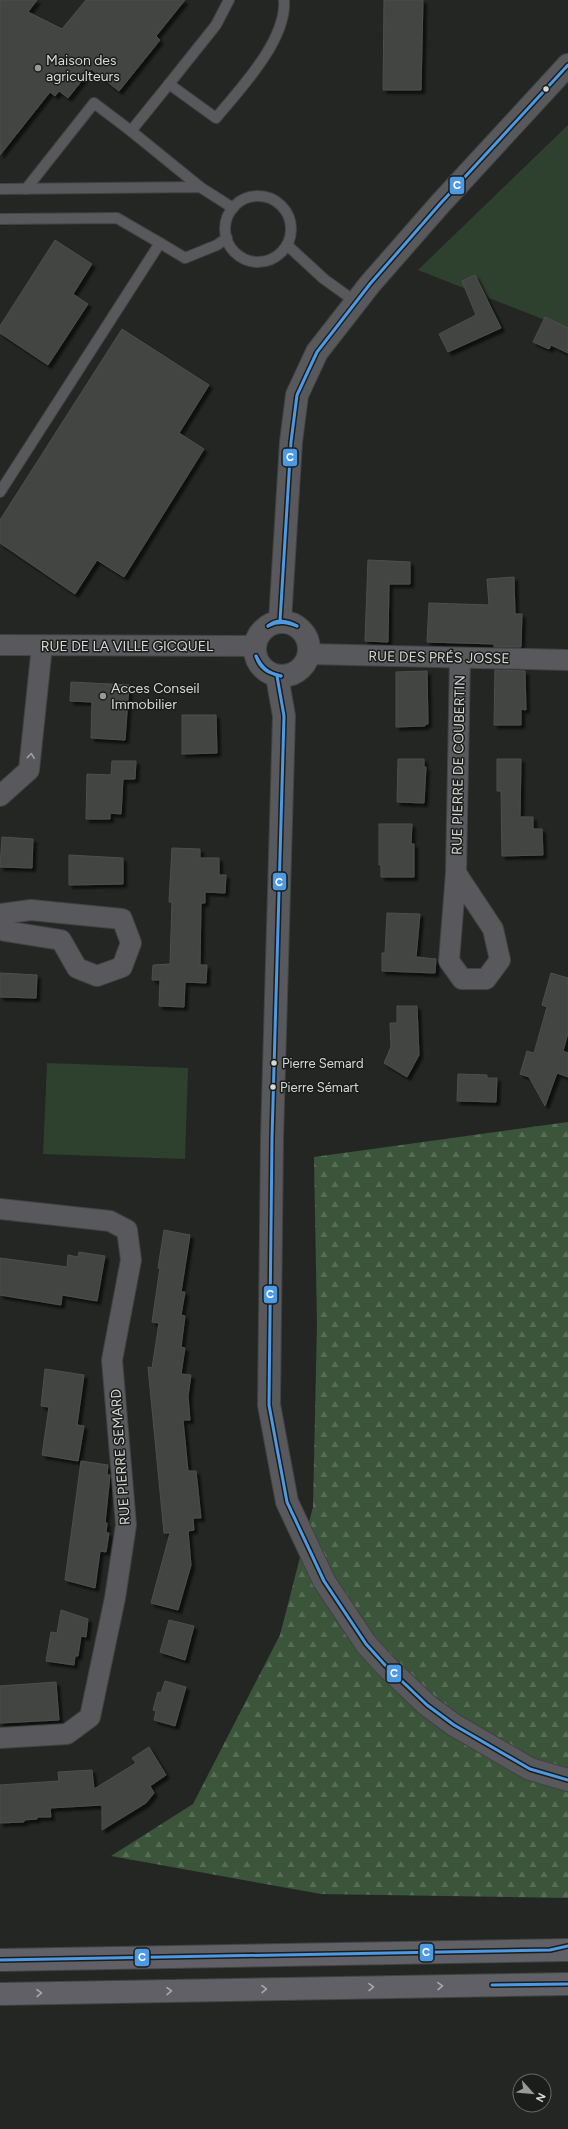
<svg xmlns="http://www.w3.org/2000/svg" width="568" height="2129" font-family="Figtree,sans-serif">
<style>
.forest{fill:url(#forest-firs)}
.park{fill:#2e412e}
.building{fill:#424442;stroke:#4d4f4d;filter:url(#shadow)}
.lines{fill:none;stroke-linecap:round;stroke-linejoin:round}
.service-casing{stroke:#414341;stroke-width:12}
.minor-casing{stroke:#414341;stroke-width:22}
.tertiary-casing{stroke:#414341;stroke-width:24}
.trunk-casing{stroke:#414341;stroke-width:24}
.service{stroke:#58585d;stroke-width:10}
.minor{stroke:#58585d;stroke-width:20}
.tertiary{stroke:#58585d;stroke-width:22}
.trunk{stroke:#606066;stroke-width:22}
.bus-1-casing{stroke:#1a1d1a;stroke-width:6}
.bus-1{stroke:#4d99e3;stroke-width:3}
.oneway{stroke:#9e9fa0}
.oneway2{stroke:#a7a9aa}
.poi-dot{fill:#989a98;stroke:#1a1d1a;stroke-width:1.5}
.bus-dot{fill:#d7d9d7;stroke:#1a1d1a;stroke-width:1.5}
.labels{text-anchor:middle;stroke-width:3;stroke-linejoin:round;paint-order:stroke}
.bus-label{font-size:13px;fill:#d7d9d7;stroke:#1a1d1a;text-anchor:start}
.poi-label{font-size:14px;fill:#d7d9d7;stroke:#1a1d1a;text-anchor:start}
.street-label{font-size:14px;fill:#d7d9d7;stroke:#1a1d1a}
.line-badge{stroke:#1a1d1a;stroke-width:1.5}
.badge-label{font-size:11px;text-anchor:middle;font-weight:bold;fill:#fff}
</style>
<defs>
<pattern id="forest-firs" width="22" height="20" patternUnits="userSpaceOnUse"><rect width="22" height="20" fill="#3a553a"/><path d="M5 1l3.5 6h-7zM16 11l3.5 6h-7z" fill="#566d56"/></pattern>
<filter id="shadow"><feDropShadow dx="3.5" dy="3.5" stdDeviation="1" flood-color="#0009"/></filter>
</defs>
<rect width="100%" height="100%" fill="#242624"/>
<!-- forest -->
<path class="forest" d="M568,1122V1898L321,1894L111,1856L193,1804L280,1635L313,1507L317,1324L314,1157Z"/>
<!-- park -->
<g class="park">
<path d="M568,125V329L418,270Z"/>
<path d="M47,1063L188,1068L185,1159L43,1154Z"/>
</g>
<!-- building -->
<g class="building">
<path d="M0,0H37L28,12L62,29L86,0H185L156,36L160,40L119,91L91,69L68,98L59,91L55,96L50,92L0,155Z"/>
<path d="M384,0H423L421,90H383Z"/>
<path d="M55,240L92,264L73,294L88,304L48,365L0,333V326Z"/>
<path d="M475,275L501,328L448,352L439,334L476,315L462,281Z"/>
<path d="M545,317L568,328V353L551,345L549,349L533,342Z"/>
<path d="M122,329L209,385L179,433L204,449L124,577L97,560L75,594L0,543V520Z"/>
<path d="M368,560L410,562V584H389L388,642L365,641Z"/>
<path d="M514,577L515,614H522L521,647H494V644L427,642L429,603L489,605L487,579Z"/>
<path d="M495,670L525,671L526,710L521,709V725H494Z"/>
<path d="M427,671L428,724H425V726L396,727V672Z"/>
<path d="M71,682L129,685L125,740L91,738L92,702L70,701Z"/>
<path d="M182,715H216L217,753L182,754Z"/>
<path d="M398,759H424V767H426L424,803L397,802Z"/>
<path d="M497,759H521L520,817H533V829H542L543,855L502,856L501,791H497Z"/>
<path d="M112,761H136L135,779H123L121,814L110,813V819H86L87,774L111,775Z"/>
<path d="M379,824H412L411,844H414V877H381V865H379Z"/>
<path d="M2,837L33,839L32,868L0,867Z"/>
<path d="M172,848L200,849V858H219V875H226L225,893L205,892V903H201L200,965H207L206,983L185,982L184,1007L159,1006L160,980H152L153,965L170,964L172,902H169Z"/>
<path d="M69,855L123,858V884L69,885Z"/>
<path d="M387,913L420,914L416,957L436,959L435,973L382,971V953H385Z"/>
<path d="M0,973L37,975L36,998L0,997Z"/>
<path d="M551,973L568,978V1033L563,1051L568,1053V1077L557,1073L545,1106L529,1077L520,1074L527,1051L534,1053L547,1007L542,1005Z"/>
<path d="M397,1006H417L419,1055L407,1077L384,1063L391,1047L390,1023H397Z"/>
<path d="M458,1074L487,1075V1078H497L496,1102L457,1101Z"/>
<path d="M164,1230L190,1235L181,1292H185L181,1315L185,1316L181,1347L185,1348L181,1374L191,1375L188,1396L190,1420H183L188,1471H196L201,1518H193L194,1530L188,1531L191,1565L178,1610L151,1603L170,1533H164L148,1367L152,1368L159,1323L152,1322L160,1268H158Z"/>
<path d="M79,1252L105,1256L97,1301L62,1295L61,1305L0,1295V1258L67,1267L68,1255L78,1257Z"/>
<path d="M45,1369L84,1375L77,1425L84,1426L78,1461L42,1455L49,1407L41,1406Z"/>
<path d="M81,1461L108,1465L107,1475H110L105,1523H107L106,1533H109L106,1552L100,1551L95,1588L65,1580Z"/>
<path d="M61,1610L88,1619L86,1637L81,1636L78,1656H75L74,1665L46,1661L51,1632L57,1633Z"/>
<path d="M169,1620L194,1626L185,1660L160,1652Z"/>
<path d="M165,1681L186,1687L175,1726L154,1720L156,1711L153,1710L158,1692L161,1693Z"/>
<path d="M56,1682L59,1720L0,1723V1686Z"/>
<path d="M149,1747L166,1775L150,1786L154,1793L146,1803L102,1830V1805L50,1808L51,1817H37V1819L24,1820V1822L0,1823V1785L59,1781L58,1772L92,1770L94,1789L136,1763L132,1758Z"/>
</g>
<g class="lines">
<!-- service casing -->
<g class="service-casing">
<g id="service">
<path d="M229,0L216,25L169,84L216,118C240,89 287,40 284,0"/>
<path d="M131,131L200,187"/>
<path d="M0,189L200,187L233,208"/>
<path d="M26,189L94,103L131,131L169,84"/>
<circle cx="258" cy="229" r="33"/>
<path d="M0,219L117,218L160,243L0,492"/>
<path d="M160,243L185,258L217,245L227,238"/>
<path d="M287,245L324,279L356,302"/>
</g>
</g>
<!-- minor casing -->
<g class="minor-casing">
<g id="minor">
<path d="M0,645L255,646"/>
<path d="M309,654L568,660"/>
<path d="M0,796L29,770L42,646"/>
<path d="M456,873L493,929L500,960L486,979H462L449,961L456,873L460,658"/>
<path d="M0,914L31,910L122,919L131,943L122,967L97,976L77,968L61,940L5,931L0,927"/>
<path d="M0,1209L110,1221L127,1230L131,1260L112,1360L126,1525L115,1598L90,1717L67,1734L0,1738"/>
</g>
</g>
<!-- tertiary casing -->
<g class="tertiary-casing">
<g id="tertiary">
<path d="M280,621L291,442L297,395L317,352L370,284L440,204L568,65"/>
<circle cx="282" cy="649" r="27"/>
<path d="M277,676L284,716L272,1138L269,1405L287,1502L324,1581L366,1644L385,1665L427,1705L454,1725L530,1769L568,1780"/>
</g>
</g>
<!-- trunk casing -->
<g class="trunk-casing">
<g id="trunk">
<path d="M0,1960L568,1950"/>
<path d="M0,1994L568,1984"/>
</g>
</g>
<!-- service -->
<use href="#service" class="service"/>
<!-- minor -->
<use href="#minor" class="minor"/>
<!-- tertiary -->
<use href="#tertiary" class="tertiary"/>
<!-- trunk -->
<use href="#trunk" class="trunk"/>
<!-- bus-1 casing -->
<g class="bus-1-casing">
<g id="bus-1">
<path d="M280,621L291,442L297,395L317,352L370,284L440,204L568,65"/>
<path d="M268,626C276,619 288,620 297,626"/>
<path d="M268,626C278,621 286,622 297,626"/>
<path d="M256,656C262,668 268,673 281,676"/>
<path d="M256,656C260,669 268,673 281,676"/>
<path d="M277,676L284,716L272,1138L269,1405L287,1502L324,1581L366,1644L385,1665L427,1705L454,1725L530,1769L568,1780"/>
<path d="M0,1960L550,1950L568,1946"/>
<path d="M492,1985L568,1984"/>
</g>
</g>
<!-- bus-1 -->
<use href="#bus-1" class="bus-1"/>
</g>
<!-- one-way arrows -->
<defs><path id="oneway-chevron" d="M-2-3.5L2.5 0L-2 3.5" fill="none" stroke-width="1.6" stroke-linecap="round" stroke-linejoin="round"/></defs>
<use class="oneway" href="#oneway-chevron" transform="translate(31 756) rotate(-84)"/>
<g class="oneway2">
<use href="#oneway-chevron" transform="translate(440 1986) rotate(-1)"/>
<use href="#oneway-chevron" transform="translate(371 1987) rotate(-1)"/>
<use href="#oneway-chevron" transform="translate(264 1989) rotate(-1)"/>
<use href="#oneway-chevron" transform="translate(169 1991) rotate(-1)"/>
<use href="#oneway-chevron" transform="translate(39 1993) rotate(-1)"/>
</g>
<!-- markers -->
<g class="poi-dot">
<circle cx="38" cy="68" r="4"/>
<circle cx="103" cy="696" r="4"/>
</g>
<g class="bus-dot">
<circle cx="546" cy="89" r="3.5"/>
<circle cx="274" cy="1063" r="3.5"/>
<circle cx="273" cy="1087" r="3.5"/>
</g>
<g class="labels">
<!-- bus labels -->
<g class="bus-label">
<text x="282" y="1068">Pierre Semard</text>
<text x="280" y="1092">Pierre Sémart</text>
</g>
<!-- poi labels -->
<g class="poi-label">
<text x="46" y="65">Maison des<tspan x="46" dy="16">agriculteurs</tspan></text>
<text x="111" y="693">Acces Conseil<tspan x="111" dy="16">Immobilier</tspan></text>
</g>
<!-- street labels -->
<g class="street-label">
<text x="127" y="651">RUE DE LA VILLE GICQUEL</text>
<text transform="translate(439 657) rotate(1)" y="5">RUE DES PRÉS JOSSE</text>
<text transform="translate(458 765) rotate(-89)" y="5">RUE PIERRE DE COUBERTIN</text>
<text transform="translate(120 1457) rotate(-94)" y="5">RUE PIERRE SEMARD</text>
</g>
</g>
<g class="line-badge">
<rect x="449" y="176" width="16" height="19" rx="4" fill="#4d99e3"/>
<rect x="282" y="448" width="16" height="19" rx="4" fill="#4d99e3"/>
<rect x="272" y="872" width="15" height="19" rx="4" fill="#4d99e3"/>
<rect x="263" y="1285" width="15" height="19" rx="4" fill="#4d99e3"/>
<rect x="386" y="1664" width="16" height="19" rx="4" fill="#4d99e3"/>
<rect x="419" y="1943" width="15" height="19" rx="4" fill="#4d99e3"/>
<rect x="134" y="1948" width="16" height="19" rx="4" fill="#4d99e3"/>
</g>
<g class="badge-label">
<text x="457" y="189">C</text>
<text x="290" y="461">C</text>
<text x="279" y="886">C</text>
<text x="270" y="1298">C</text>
<text x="394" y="1677">C</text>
<text x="426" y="1956">C</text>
<text x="142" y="1961">C</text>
</g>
<!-- north arrow -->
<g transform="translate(532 2093) rotate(117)"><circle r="19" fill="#1a1d1a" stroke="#666866"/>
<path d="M0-3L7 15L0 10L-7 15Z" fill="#989a98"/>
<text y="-6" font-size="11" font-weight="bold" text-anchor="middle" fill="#d7d9d7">N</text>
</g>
</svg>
